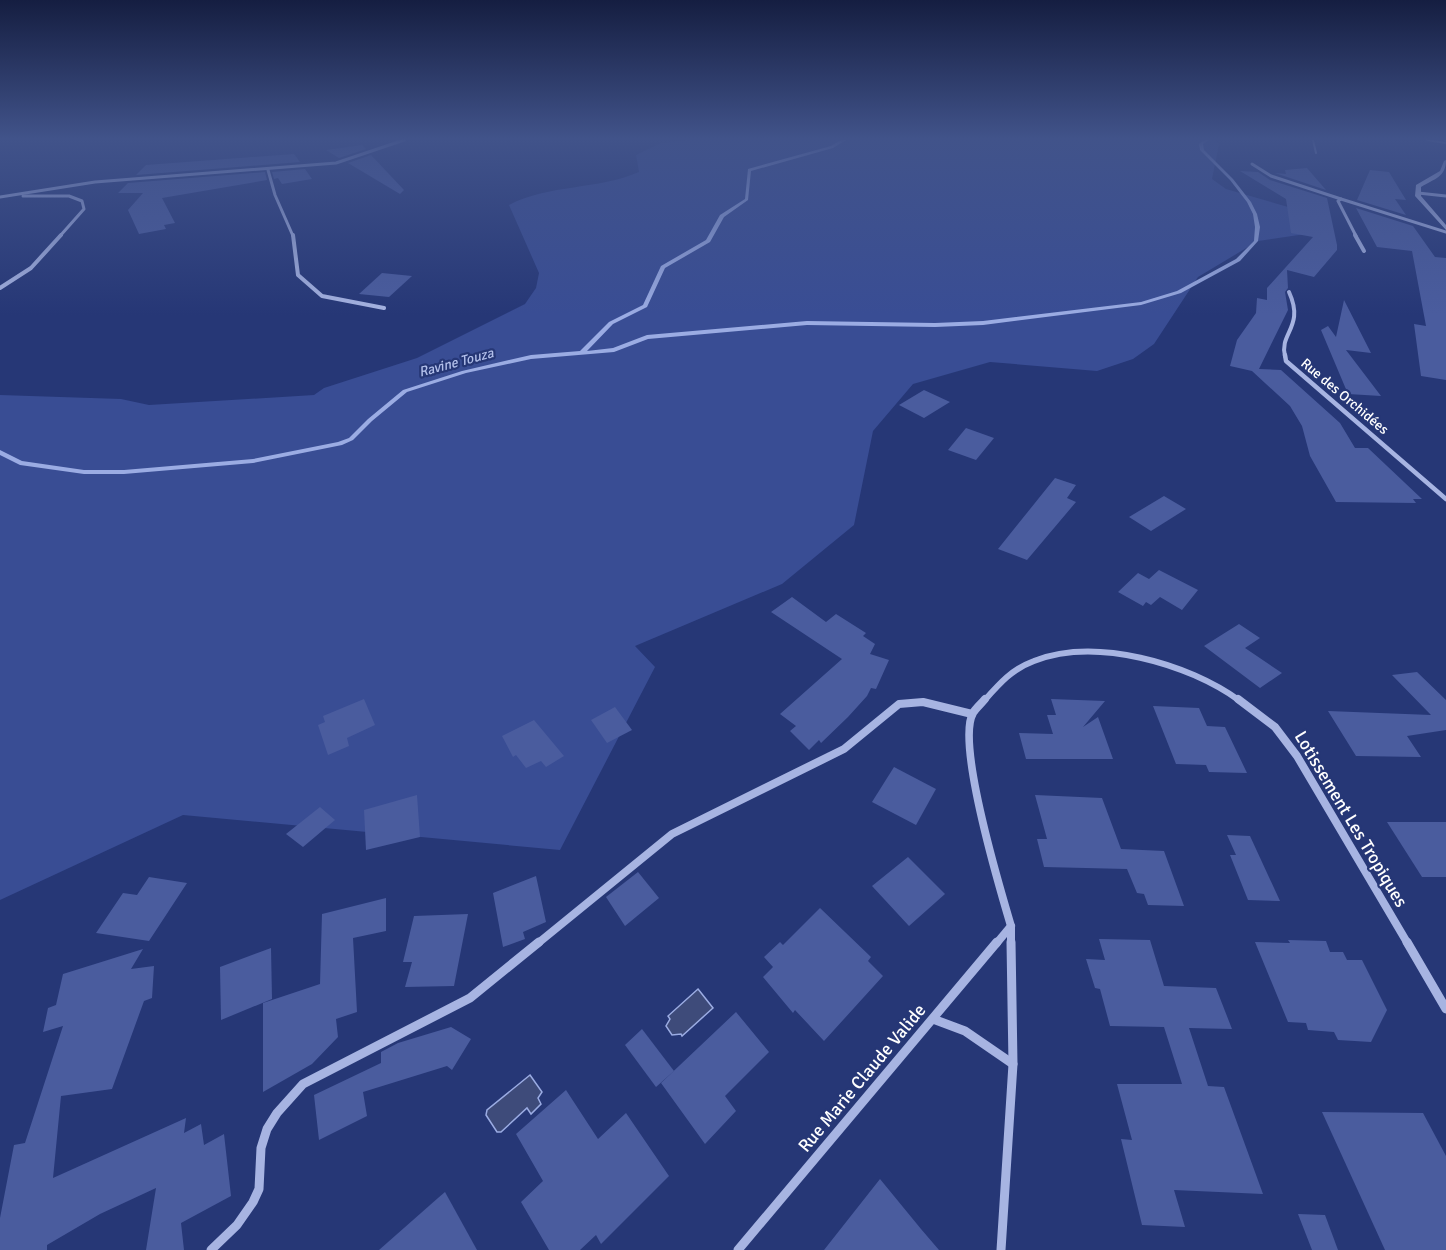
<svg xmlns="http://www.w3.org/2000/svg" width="1446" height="1250" font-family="Signika,sans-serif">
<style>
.green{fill:#394d94}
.water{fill:#3e4b7a;stroke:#9bace3;stroke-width:1.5}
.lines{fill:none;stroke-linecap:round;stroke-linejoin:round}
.stream{fill:#9bace3;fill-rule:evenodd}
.building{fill:#4a5c9e}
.service{stroke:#a7b4e2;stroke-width:2}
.minor-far5{stroke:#a7b4e2;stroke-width:3}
.minor-far4{stroke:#a7b4e2;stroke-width:4}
.minor-far3{stroke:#a7b4e2;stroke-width:4.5}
.minor-far2{stroke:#a7b4e2;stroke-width:6}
.minor-far1{stroke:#a7b4e2;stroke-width:8}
.minor{stroke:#a7b4e2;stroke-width:9}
.tertiary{fill:#a7b4e2;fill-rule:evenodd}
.labels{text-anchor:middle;stroke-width:4.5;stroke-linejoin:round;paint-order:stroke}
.far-water-label{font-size:14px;font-style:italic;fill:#b2bfea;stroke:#263776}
.far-street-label{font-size:14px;fill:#fff;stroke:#263776}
.near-street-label{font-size:18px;fill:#fff;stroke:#263776}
</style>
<rect width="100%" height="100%" fill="#263776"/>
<!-- green -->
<path class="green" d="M691,140H1214L1219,144L1212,179L1226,189L1288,207L1319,232L1258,241L1198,277L1154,344L1133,359L1097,371L990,362L913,384L873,431L854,525L782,584L635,646L655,667L560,850L183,815L0,900V395L121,399L149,405L314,395L324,388L417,358L525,304L536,288L539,273L509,205C549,184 598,190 639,172L636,155L661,143Z"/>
<!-- water -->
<g class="water">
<path d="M698,989L713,1008L682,1036L681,1034L672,1035L666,1026L670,1019L668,1016Z"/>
<path d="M530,1075L542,1092L538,1098L541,1104L531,1114L527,1108L501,1132H497L486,1115L487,1110Z"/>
</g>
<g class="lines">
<!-- stream -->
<path class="stream" d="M841,140H846L833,148L751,171L748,200L724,217L710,242L665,268L647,307L613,324L587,351L613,348L647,335L807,321L935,323L983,321L1141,302L1177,291L1236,259L1254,241L1255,227L1253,214L1247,202L1230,180L1200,150L1199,144L1205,140H1209L1203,144L1204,150L1233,179L1251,202L1257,214L1260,227L1258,241L1240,261L1181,293L1141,305L983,325L935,327L807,325L648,339L614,352L531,359L466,373L407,392L372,421L353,440L342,445L253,463L124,474H84L20,465L0,455V450L22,461L84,470H124L253,459L338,442L349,438L368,419L403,390L462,371L531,355L580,351L609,322L643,305L661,266L706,240L720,215L745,199L748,169L831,146Z"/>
</g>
<!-- building -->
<g class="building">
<path d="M362,145L366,149L339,158L326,150Z"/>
<path d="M294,154L300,162L136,175L146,165Z"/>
<path d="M371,155L404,190L400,194L348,163Z"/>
<path d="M1307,168L1326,190L1275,173L1286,174L1285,170Z"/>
<path d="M305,169L312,179L282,184L278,178L274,179L272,172Z"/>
<path d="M1370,170L1389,172L1406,200L1395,199L1406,215L1357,200Z"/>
<path d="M1240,171L1258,172L1270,180L1327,198L1337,245V250L1314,277L1287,270L1288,288L1285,292L1288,310L1259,369L1281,370L1340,423L1355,448H1368L1422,499H1413L1416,503L1336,502L1310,456L1302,426L1290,406L1252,371L1230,366L1237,340L1256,313L1257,298L1267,300V288L1313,237L1291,233L1286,199Z"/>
<path d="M265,172L267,180L162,198L175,223L164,225L166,229L139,234L128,210L143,193H118L128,183Z"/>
<path d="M1356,208L1413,226L1435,257L1446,258V380L1421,376L1414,324L1426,326L1412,251L1377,247Z"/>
<path d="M382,273L412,276L389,297L359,294Z"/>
<path d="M1344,300L1371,353L1346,350L1381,396L1348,394L1321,330L1328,326L1336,337Z"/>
<path d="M924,390L950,402L924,418L899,405Z"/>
<path d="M966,428L994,438L976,460L948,450Z"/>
<path d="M1055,478L1076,485L1067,498L1076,502L1027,560L998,549Z"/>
<path d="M1164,496L1186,509L1151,531L1129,517Z"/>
<path d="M1159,570L1198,590L1182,610L1160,597L1151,605L1146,602L1143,606L1118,592L1138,573L1149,579Z"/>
<path d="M792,597L826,622L836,614L866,633L863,636L875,644L870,654L889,660L876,689L871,688L867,696L848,717L821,743L819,740L809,750L790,731L796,726L780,714L842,659L771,612Z"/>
<path d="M1239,624L1260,638L1245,648L1282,673L1260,688L1204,646Z"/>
<path d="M1417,672L1446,700V730L1407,736L1421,757L1356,756L1328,711L1431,715L1392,675Z"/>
<path d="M364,699L375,725L347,738L349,746L328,755L318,725L325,722L323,716Z"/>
<path d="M1051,699L1105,701L1083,727L1098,717L1113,759H1026L1019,733L1053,734L1047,715H1056Z"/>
<path d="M1153,706L1199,708L1207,726L1225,727L1247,773L1209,772L1206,765L1176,764Z"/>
<path d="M615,707L632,730L607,743L591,720Z"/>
<path d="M534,720L564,756L546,767L541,761L526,768L516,755L513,757L502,736Z"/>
<path d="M894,767L936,789L916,825L872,802Z"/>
<path d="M417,795L420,837L366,850L364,810Z"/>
<path d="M1035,795L1102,798L1121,849L1164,851L1184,906L1148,905L1144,894L1137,893L1127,869L1044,867L1037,839H1047Z"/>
<path d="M320,807L335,820L303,847L286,834Z"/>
<path d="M1387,822H1446V877H1422Z"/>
<path d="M1227,835L1250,836L1280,901L1248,900L1230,855H1236Z"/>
<path d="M908,857L945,894L909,926L872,886Z"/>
<path d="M638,872L659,898L625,926L606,897Z"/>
<path d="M536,876L546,922L523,932L525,939L503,947L493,893Z"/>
<path d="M149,877L187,883L149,941L96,933L123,893L137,895Z"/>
<path d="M386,898V931L353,938L357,1012L336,1019L338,1037L312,1064L263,1092V1003L320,984L322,914Z"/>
<path d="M820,908L871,957L868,961L883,976L824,1041L795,1010L793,1013L763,977L773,967L764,957L780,942L783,945Z"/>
<path d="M468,914L454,986L405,987L412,962H403L414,916Z"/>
<path d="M1099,939L1150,940L1164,986L1216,988L1232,1029L1189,1028L1208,1086L1224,1087L1263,1194L1174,1190L1185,1227L1142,1225L1121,1139L1132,1140L1117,1084H1182L1164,1027L1110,1026L1100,989L1095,988L1086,959L1105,960Z"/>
<path d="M1288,940L1326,941L1330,952H1343L1347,960H1362L1387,1010L1371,1042L1338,1040L1334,1032L1308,1030L1306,1023L1288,1022L1255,942L1290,943Z"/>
<path d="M271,948L272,999L221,1020L220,967Z"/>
<path d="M143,949L131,969L154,966L152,998L144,1001L112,1089L61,1096L53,1178L186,1118L184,1133L201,1124L204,1145L224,1134L231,1196L181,1223L184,1250H146L156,1188L100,1214L47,1245V1250H0V1218L14,1145L25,1143L63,1026L43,1032L48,1008L56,1005L63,974Z"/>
<path d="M736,1012L769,1052L725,1096L736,1111L705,1144L661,1083Z"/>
<path d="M451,1027L471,1039L452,1070L447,1066L363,1092L367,1116L319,1140L314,1095L381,1063V1052L398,1043Z"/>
<path d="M642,1029L674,1071L656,1087L625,1045Z"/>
<path d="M566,1090L598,1139L626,1113L669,1176L601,1244L596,1235L580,1250H549L521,1202L543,1181L516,1134Z"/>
<path d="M1322,1112L1423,1113L1446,1156V1250H1385Z"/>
<path d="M880,1179L921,1229L939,1250H824Z"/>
<path d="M445,1192L477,1250H379L438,1198Z"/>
<path d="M1298,1214L1325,1215L1338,1250H1312Z"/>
</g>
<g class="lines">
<!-- service -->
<g class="service">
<path d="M1313,140L1316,153"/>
<path d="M1427,140L1446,143"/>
</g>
<!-- minor-far5 -->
<g class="minor-far5">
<path d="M1252,164L1271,176L1341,199"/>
<path d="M268,170L275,195L293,236"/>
<path d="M1418,193L1446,196"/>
<path d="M23,196H69L82,201L84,209L60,236"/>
<path d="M0,197L95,182L336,163L404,140"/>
<path d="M1356,236L1338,201L1341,199L1446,232"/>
</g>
<!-- minor-far4 -->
<g class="minor-far4">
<path d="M293,235L298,275L322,296L384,308"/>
<path d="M1355,235L1364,251"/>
<path d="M0,288L31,268L61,235"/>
<path d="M1285,356C1279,333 1305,327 1289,292"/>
</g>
<!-- minor-far3 -->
<path class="minor-far3" d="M1285,355L1286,361L1446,499"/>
<!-- minor-far2 -->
<path class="minor-far2" d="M984,701C999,684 1012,669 1034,661C1095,637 1188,663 1240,701"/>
<!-- minor-far1 -->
<g class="minor-far1">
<path d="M985,699C981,704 976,708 973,713C956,743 1000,889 1011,926V944"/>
<path d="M1238,699L1275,727L1297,756L1408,944"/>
<path d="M537,944L672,834L844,749L899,704L923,702L972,714"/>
<path d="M996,944L1011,926"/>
</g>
<!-- minor -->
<g class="minor">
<path d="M1407,942L1446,1009"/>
<path d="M933,1019L965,1031L1013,1064"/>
<path d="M211,1250L237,1225L253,1202L259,1189L261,1148L267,1129L277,1113L303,1084L470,998L539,942"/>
<path d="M738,1250L997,942"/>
<path d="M1001,1250L1013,1064L1011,942"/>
</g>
<!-- tertiary -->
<g class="tertiary">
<path d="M1443,140H1446V142Z"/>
<path d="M1446,160C1446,177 1434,179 1421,187V196L1446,225V230L1415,196L1416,185L1440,171L1444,161Z"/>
</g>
</g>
<!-- sky -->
<linearGradient id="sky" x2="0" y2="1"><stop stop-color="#151e41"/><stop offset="0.44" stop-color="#41538a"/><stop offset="1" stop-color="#41538a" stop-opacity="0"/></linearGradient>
<rect width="1446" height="315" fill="url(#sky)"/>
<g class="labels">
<!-- far-water labels -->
<g class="far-water-label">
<text transform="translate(456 362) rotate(-15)" y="5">Ravine Touza</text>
</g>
<!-- far-street labels -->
<g class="far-street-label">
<text transform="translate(1345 396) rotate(40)" y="5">Rue des Orchidées</text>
</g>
<!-- near-street labels -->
<g class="near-street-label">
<text transform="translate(1351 819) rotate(59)" y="6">Lotissement Les Tropiques</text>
<text transform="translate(862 1078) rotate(-50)" y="6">Rue Marie Claude Valide</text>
</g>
</g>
</svg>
